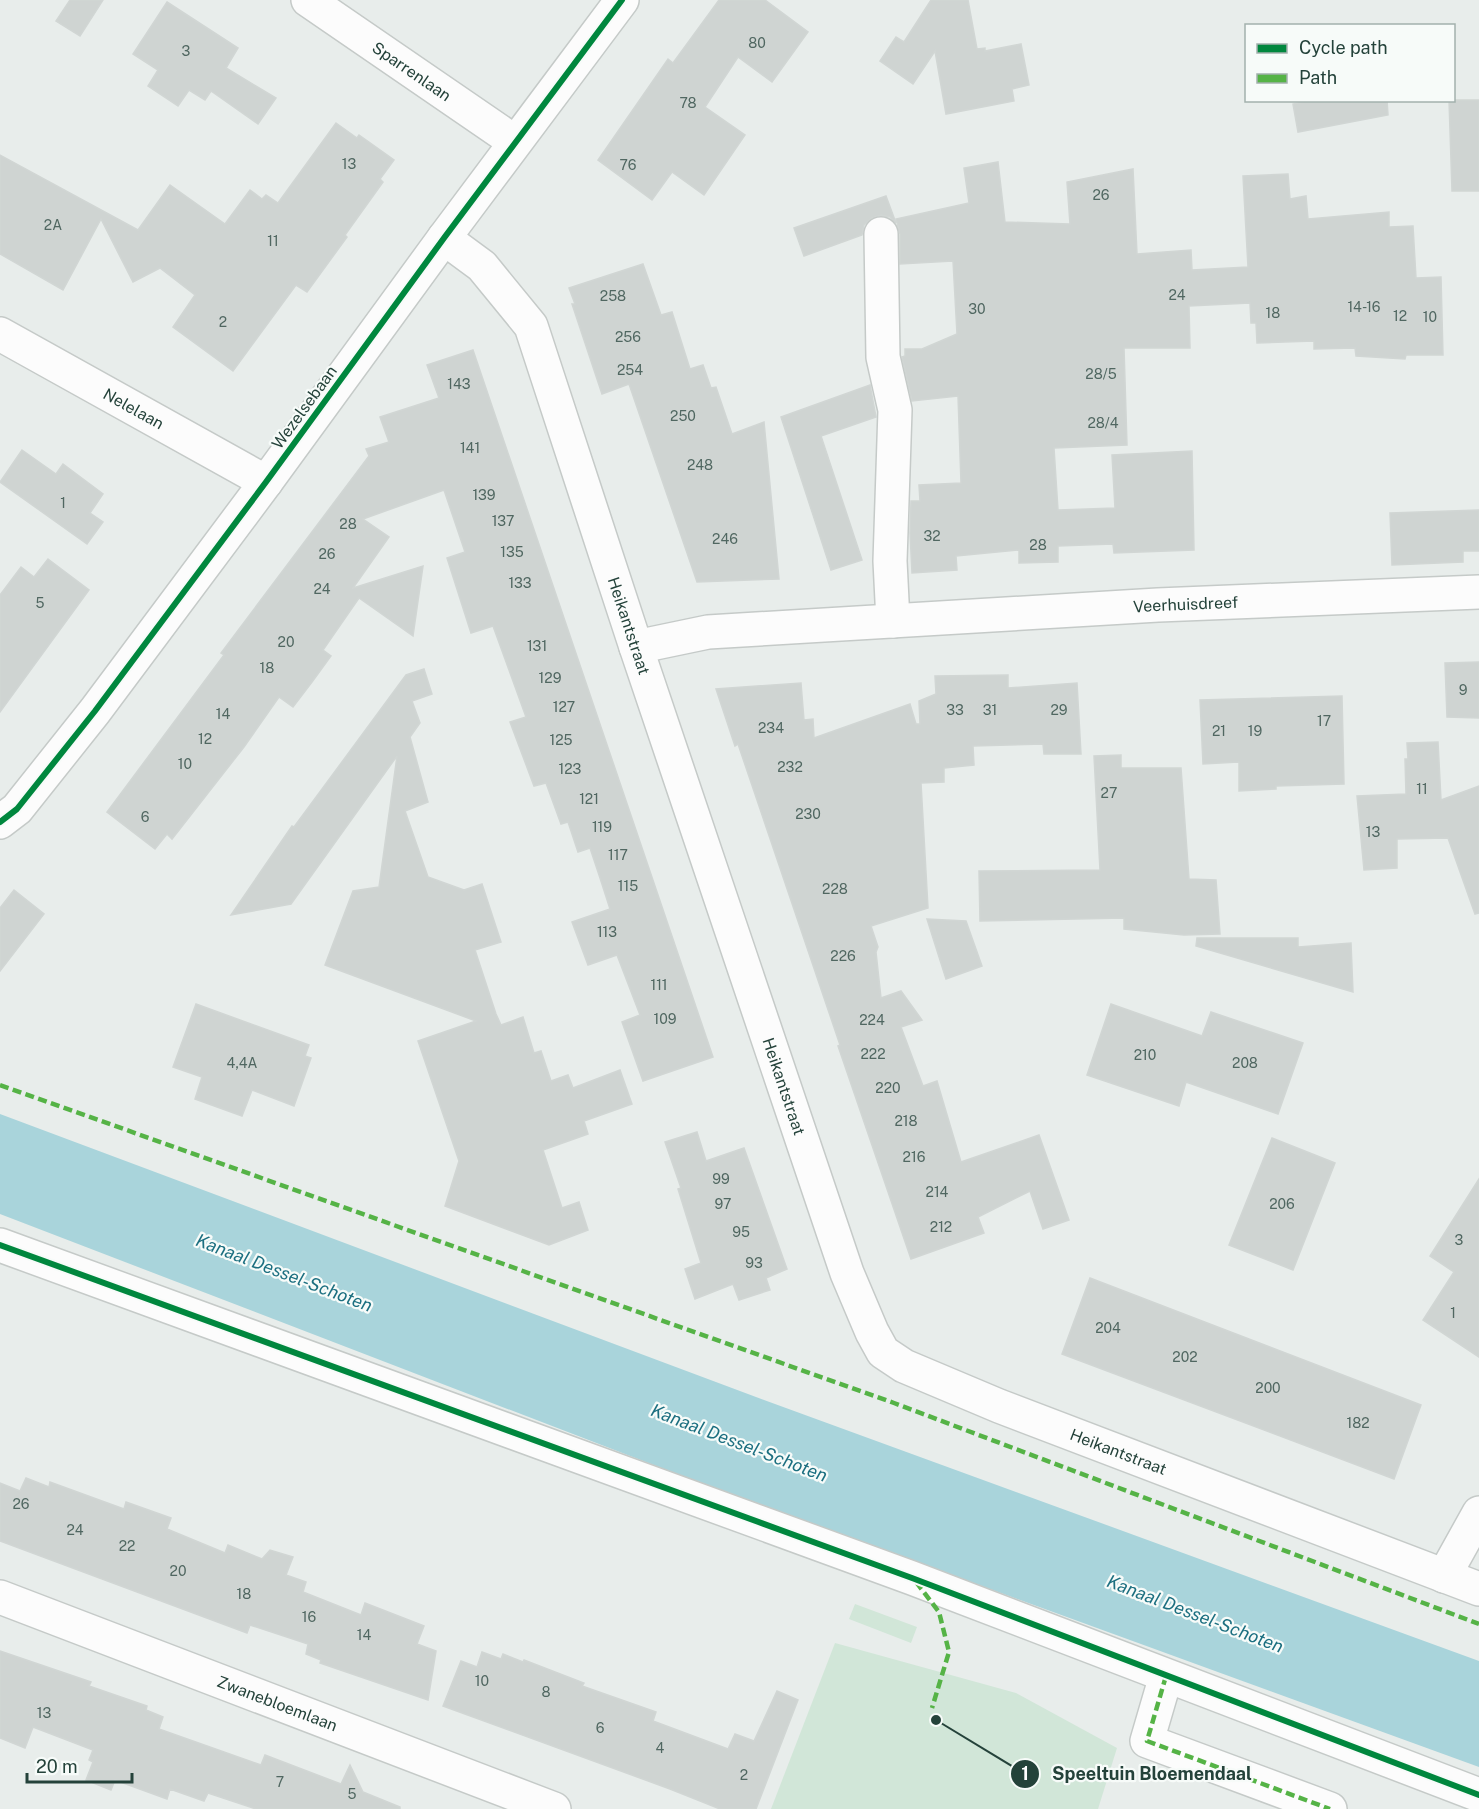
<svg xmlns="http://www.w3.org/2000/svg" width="1479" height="1809" font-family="'Public Sans',sans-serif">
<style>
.green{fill:#d1e6d8}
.water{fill:#a9d4db}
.building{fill:#cfd4d2;stroke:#d1d6d4;stroke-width:1.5}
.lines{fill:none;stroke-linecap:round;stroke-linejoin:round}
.minor-casing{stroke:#c5cac8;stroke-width:36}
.minor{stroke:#fcfcfc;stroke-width:33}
.quiet{stroke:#55b346;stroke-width:4.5;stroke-dasharray:9 4.5;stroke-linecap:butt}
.cycleway-casing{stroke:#f7fbf9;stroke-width:10}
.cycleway{stroke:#00873e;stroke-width:6}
.labels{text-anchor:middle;stroke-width:4.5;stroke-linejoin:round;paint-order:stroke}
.number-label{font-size:14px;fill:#506761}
.street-label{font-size:16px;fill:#24423a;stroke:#f7fbf9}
.water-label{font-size:18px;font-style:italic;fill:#1c6f80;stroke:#f7fbf9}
.leader{fill:none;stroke:#24423a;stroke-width:2}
.callout-dot{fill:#24423a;stroke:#f7fbf9;stroke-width:2}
.mark-label{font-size:18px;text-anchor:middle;font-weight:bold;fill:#fff}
.callout-label{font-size:18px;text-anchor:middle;font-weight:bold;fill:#24423a;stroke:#f7fbf9;stroke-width:4.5;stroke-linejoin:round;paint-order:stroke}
</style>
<rect width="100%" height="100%" fill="#e8edeb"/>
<!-- green -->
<g class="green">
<path d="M855,1604L917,1627L911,1643L849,1619Z"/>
<path d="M835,1643L1016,1693L1117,1748L1098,1809H771Z"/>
</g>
<!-- water -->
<path class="water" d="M0,1114L756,1397L1479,1661V1767L729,1494L0,1214Z"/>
<!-- building -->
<g class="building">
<path d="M70,0H103L80,36L56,21Z"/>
<path d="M719,0H765L808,32L772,82L738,57L705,107L745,135L704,195L672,172L652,200L598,160L668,59L673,63Z"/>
<path d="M931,0H968L977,49L985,48V51L1021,44L1029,85L1012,89L1014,101L946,114L935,51L913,84L880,61L896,37L904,42Z"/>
<path d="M167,2L238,48L226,68L276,98L258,124L211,91L205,100L189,90L178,106L148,86L158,70L133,54Z"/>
<path d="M1312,100H1387L1388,115L1298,132L1293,104Z"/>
<path d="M1449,100H1479V191H1452Z"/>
<path d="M336,123L357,138L359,135L394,160L380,179L383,182L345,235L347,237L307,292L296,285L233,371L173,327L195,295L160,268L133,282L101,219L63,290L0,254V155L138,230L170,185L225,224L250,190L262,199L266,195L278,203Z"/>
<path d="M998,162L1005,222L1070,224L1067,182L1133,169L1137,254L1191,250L1192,270L1248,267L1243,176L1288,174L1290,199L1306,196L1308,219L1389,212V227L1413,226L1416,278L1441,277L1443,355H1406L1405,359L1356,356L1355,348L1314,349V341L1257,343L1256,323H1251L1250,303L1189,306L1190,348H1124L1127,445L1054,448L1058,510L1115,508L1112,455L1192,451L1194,550L1114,553L1113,544L1058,546V562L1019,563V550L956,556L957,570L912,573L910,533L911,501H920L919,485L961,483L958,396L912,401L902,357L905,356V349H922L957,334L953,261L900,264V234L896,219L969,203L964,168Z"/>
<path d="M886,196L896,223L890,217L881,215L872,218L864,225L862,235L804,256L794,228Z"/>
<path d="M643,264L661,315L672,312L690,369L703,365L711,388L716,387L732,434L764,422L779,579L697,582L629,384L602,394L572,304H575L569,288Z"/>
<path d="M473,350L713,1057L643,1081L622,1022L640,1015L617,955L588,965L572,922L610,909L600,878L590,848L578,852L568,822L561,824L546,783L534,786L510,722L526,717L493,626L471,633L447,558L465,552L444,490L363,519L389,537L353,588L423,566L413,636L359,598L323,650L331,656L312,682L293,707L279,697L244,747L172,839L167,834L155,849L107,812L224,655L221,653L369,456L366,449L389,442L380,417L439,398L427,365Z"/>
<path d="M870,385L876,417L821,436L862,560L831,570L781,417Z"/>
<path d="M22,450L56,474L63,464L103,494L90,513L103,522L87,544L0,482Z"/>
<path d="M1479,510V551H1463V562L1392,565L1390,513Z"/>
<path d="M48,559L89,590L0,712V595L21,567L34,577Z"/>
<path d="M1479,662V718L1447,717L1445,663Z"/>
<path d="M424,669L432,694L412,701L420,723L410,737L428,802L405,811L428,877L464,890L482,884L501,942L475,950L496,1014L501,1025L523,1017L534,1053L541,1051L551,1081L568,1075L573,1088L620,1070L632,1104L584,1121L588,1134L543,1150L562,1208L579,1202L588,1230L549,1245L445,1206L459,1161L418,1041L476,1021L325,965L353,891L379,887L397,756L291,904L231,915L292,826L294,827L406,675Z"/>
<path d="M1008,675V688L1077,683L1081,754H1044L1043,744L973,746L974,765L944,768V782L921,783L928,908L871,926L878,947L876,952L881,998L901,991L922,1020L901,1027L923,1086L937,1081L961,1162L1039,1135L1069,1220L1043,1229L1030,1191L978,1217L984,1233L911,1259L838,1046L840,1045L738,744L735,746L716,689L801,683L804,720L813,719L814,738L910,704L916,724H920L919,701L936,694L935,676Z"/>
<path d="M1342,696L1344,784L1276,786V789L1239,791V762L1203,764L1200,700Z"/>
<path d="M1438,742L1441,800L1479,786V913L1475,914L1448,838L1397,839V868L1364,870L1357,796L1406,794L1405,759H1408L1407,743Z"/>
<path d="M1121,755V768H1181L1189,879L1216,880L1220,934L1184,935L1124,929V918L980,921L979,871L1100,870L1094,756Z"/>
<path d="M14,890L44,914L0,971V908Z"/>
<path d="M927,919L966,921L982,966L946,979Z"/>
<path d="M1197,938H1298V947L1351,943L1353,992L1196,946Z"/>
<path d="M196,1004L309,1045L305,1056L311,1058L294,1106L252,1090L242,1116L195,1099L202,1077L173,1067Z"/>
<path d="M1111,1004L1202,1036L1211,1012L1303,1043L1278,1114L1186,1082L1179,1106L1087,1075Z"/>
<path d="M697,1132L706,1161L744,1148L787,1269L766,1278L770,1290L739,1300L733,1284L695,1299L685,1269L701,1263L678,1189L681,1188L665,1142Z"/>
<path d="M1272,1138L1335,1163L1293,1270L1229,1245Z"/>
<path d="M1479,1179V1357L1423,1320L1454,1272L1430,1256Z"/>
<path d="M1090,1278L1421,1405L1394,1479L1062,1354Z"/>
<path d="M26,1478L49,1487L50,1482L124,1509L126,1502L171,1518L167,1529L225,1553L228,1545L262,1559L270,1550L293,1557L286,1575L306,1582L303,1592L361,1615L365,1603L424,1626L417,1644L436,1651L428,1700L320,1663L321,1660L306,1654L308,1644L250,1625L247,1633L0,1541V1483L20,1491Z"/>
<path d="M0,1651L91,1682L89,1686L147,1706L146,1710L163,1717L159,1729L261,1765L265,1755L341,1784L350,1765L363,1792L400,1807V1809H256L208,1793L204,1801L170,1789L167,1799L115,1780L111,1790L86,1780L93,1762L89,1760L93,1750L33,1727L25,1748L0,1738Z"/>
<path d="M482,1652L501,1659L503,1654L523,1662L524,1660L584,1683L582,1686L656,1712L653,1721L728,1749L735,1734L754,1741L777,1691L798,1700L756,1809H720L670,1789L443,1706L461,1661L477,1667Z"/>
</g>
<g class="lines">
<!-- minor casing -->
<g class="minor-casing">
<g id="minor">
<path id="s1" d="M308,0L515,142"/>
<path d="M881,234L883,357L895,410L890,561L893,621"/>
<path id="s2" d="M444,238L482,266L531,326L636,647L847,1273L872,1332L883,1352L904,1366L999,1406L1479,1589"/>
<path id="s3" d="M0,334L266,482"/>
<path id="s4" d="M636,647L708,632L1158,605L1479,592"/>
<path d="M0,822L17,809L95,711L266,482L444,238L622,0"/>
<path d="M0,1245L912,1578L1479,1795"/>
<path d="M1444,1576L1479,1513"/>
<path id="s5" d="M0,1597L554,1809"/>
<path d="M1166,1676L1147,1741L1330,1809"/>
</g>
</g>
<!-- minor -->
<use href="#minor" class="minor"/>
<!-- quiet -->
<g class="quiet">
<path d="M0,1085L894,1403L1479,1624"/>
<path d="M916,1582L939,1612L949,1652L932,1708"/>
<path d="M1166,1676L1147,1741L1330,1809"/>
</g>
<!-- cycleway casing -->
<g class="cycleway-casing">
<g id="cycleway">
<path d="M0,822L17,809L95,711L266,482L444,238L622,0"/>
<path d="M0,1245L912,1578L1479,1795"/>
</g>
</g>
<!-- cycleway -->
<use href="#cycleway" class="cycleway"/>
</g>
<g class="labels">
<!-- number labels -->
<g class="number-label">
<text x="757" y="48">80</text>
<text x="186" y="56">3</text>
<text x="688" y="108">78</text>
<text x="349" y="169">13</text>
<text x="628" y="170">76</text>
<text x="1101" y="200">26</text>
<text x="53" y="230">2A</text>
<text x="273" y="246">11</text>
<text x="1177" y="300">24</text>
<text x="613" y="301">258</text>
<text x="1364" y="312">14-16</text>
<text x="977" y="314">30</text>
<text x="1273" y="318">18</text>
<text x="1400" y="321">12</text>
<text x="1430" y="322">10</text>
<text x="223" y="327">2</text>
<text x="628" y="342">256</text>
<text x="630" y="375">254</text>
<text x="1101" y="379">28/5</text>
<text x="459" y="389">143</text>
<text x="683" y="421">250</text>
<text x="1103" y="428">28/4</text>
<text x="470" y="453">141</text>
<text x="700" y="470">248</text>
<text x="484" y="500">139</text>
<text x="63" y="508">1</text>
<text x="503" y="526">137</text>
<text x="348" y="529">28</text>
<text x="932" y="541">32</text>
<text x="725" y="544">246</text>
<text x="1038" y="550">28</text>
<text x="512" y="557">135</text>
<text x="327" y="559">26</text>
<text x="520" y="588">133</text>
<text x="322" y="594">24</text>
<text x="40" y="608">5</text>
<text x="286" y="647">20</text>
<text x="537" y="651">131</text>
<text x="267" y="673">18</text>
<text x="550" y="683">129</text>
<text x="1463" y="695">9</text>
<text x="564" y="712">127</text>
<text x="955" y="715">33</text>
<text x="990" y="715">31</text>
<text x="1059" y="715">29</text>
<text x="223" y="719">14</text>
<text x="1324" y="726">17</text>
<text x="771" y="733">234</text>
<text x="1219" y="736">21</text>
<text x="1255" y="736">19</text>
<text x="205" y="744">12</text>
<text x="561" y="745">125</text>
<text x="185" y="769">10</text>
<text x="790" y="772">232</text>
<text x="570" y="774">123</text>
<text x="1422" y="794">11</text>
<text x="1109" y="798">27</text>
<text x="589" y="804">121</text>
<text x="808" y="819">230</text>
<text x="145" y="822">6</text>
<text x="602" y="832">119</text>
<text x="1373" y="837">13</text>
<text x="618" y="860">117</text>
<text x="628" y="891">115</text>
<text x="835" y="894">228</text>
<text x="607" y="937">113</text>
<text x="843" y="961">226</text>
<text x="659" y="990">111</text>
<text x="665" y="1024">109</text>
<text x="872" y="1025">224</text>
<text x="873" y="1059">222</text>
<text x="1145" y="1060">210</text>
<text x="242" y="1068">4,4A</text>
<text x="1245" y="1068">208</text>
<text x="888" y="1093">220</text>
<text x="906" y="1126">218</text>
<text x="914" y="1162">216</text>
<text x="721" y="1184">99</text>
<text x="937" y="1197">214</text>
<text x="723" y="1209">97</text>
<text x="1282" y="1209">206</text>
<text x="941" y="1232">212</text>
<text x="741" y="1237">95</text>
<text x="1459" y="1245">3</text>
<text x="754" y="1268">93</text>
<text x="1453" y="1318">1</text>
<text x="1108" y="1333">204</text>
<text x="1185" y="1362">202</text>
<text x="1268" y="1393">200</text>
<text x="1358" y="1428">182</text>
<text x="21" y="1509">26</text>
<text x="75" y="1535">24</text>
<text x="127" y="1551">22</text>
<text x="178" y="1576">20</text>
<text x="244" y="1599">18</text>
<text x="309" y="1622">16</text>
<text x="364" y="1640">14</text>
<text x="482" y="1686">10</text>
<text x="546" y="1697">8</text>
<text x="44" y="1718">13</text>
<text x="600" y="1733">6</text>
<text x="660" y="1753">4</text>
<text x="744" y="1780">2</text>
<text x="280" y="1787">7</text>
<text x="352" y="1799">5</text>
</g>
<!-- street labels -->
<g class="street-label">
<text dy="6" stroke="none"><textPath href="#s1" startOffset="126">Sparrenlaan</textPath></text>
<text dy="6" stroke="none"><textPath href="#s3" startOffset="153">Nelelaan</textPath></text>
<text transform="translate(304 407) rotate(-54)" y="6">Wezelsebaan</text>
<text dy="6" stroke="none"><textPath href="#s4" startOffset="552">Veerhuisdreef</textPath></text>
<text dy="6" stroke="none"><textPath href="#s2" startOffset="440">Heikantstraat</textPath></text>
<text dy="6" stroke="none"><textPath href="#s2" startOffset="926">Heikantstraat</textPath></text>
<text dy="6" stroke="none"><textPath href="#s2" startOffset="1466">Heikantstraat</textPath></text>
<text dy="6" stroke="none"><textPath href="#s5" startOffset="297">Zwanebloemlaan</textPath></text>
</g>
<!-- water labels -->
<g class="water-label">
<text transform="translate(284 1273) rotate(21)" y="6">Kanaal Dessel-Schoten</text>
<text transform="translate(739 1443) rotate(21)" y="6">Kanaal Dessel-Schoten</text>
<text transform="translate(1195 1614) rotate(21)" y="6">Kanaal Dessel-Schoten</text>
</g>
</g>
<!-- callouts -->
<path class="leader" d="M936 1720L1025 1774"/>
<g class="callout-dot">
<circle cx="936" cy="1720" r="6"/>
<circle cx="1025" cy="1774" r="15"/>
</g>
<g class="mark-label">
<text x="1025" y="1780">1</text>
</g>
<g class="callout-label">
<text x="1152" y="1780">Speeltuin Bloemendaal</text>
</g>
<!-- legend -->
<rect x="1245" y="24" width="210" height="78" fill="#f7fbf9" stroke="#a3b1ad" stroke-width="1.5"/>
<rect x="1257" y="44" width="30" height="9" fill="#00873e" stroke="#a3b1ad" stroke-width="1.5"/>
<text x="1299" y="54" font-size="18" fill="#24423a">Cycle path</text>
<rect x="1257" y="74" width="30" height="9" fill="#55b346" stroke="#a3b1ad" stroke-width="1.5"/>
<text x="1299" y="84" font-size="18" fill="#24423a">Path</text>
<!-- scale -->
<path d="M27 1773v9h105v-9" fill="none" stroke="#24423a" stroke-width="3"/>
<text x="36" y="1773" font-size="18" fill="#24423a" stroke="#f7fbf9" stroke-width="4.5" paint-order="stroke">20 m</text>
</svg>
